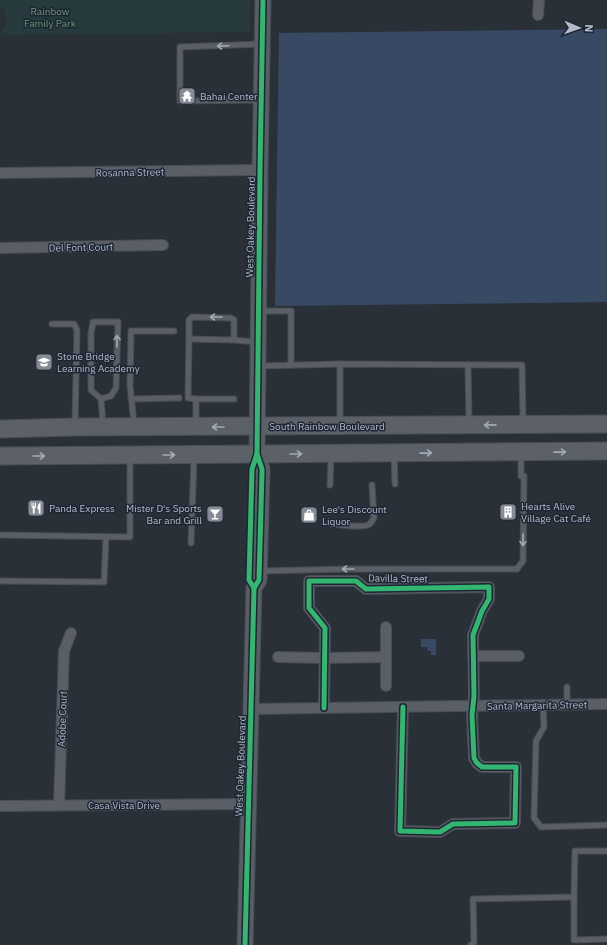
<svg xmlns="http://www.w3.org/2000/svg" width="607" height="945" font-family="'IBM Plex Sans',sans-serif">
<style>
.green{fill:#273a3e}
.water{fill:#384963}
.lines{fill:none;stroke-linecap:round;stroke-linejoin:round}
.lane-casing{stroke:#484c53;stroke-width:7}
.street-casing{stroke:#484c53;stroke-width:12}
.secondary-casing{stroke:#484c53;stroke-width:17}
.primary-casing{stroke:#484c55;stroke-width:19}
.lane{stroke:#5a5e66;stroke-width:5}
.street{stroke:#5a5e66;stroke-width:10}
.secondary{stroke:#595d64;stroke-width:15}
.primary{stroke:#5c6168;stroke-width:17}
.cycleway-casing{stroke:#1d2633;stroke-width:8}
.cycleway{stroke:#33b770;stroke-width:5}
.oneway{stroke:#a2a9b5}
.oneway2{stroke:#a2aab6}
.labels{text-anchor:middle;stroke-width:3;stroke-linejoin:round;paint-order:stroke}
.park-label{font-size:10px;fill:#6b9a76;stroke:#1d2633}
.poi-label{font-size:10px;fill:#b4bcc9;stroke:#1d2633;text-anchor:start}
.street-label{font-size:10px;fill:#b4bcc9;stroke:#1d2633}
</style>
<rect width="100%" height="100%" fill="#2a3038"/>
<!-- green -->
<path class="green" d="M0,0H250V32L0,35C1,32 3,30 5,27C8,19 6,10 0,5Z"/>
<!-- water -->
<g class="water">
<path d="M607,29V302L275,306L279,33Z"/>
<path d="M421,639H436V655H431V651H428L427,647H421Z"/>
</g>
<g class="lines">
<!-- lane casing -->
<g class="lane-casing">
<g id="lane">
<path d="M261,100L180,101V47L261,44"/>
<path d="M259,311H291V365"/>
<path d="M52,324H74L77,330L75,424"/>
<path d="M189,339L188,398L196,399V423"/>
<path d="M234,340V320L231,318L192,317L189,320V339L234,340L257,342"/>
<path d="M468,365L469,422"/>
<path d="M259,366L340,364"/>
<path d="M101,399L111,396L116,388L118,322H93L91,334V390L101,399L103,424"/>
<path d="M131,399L179,398"/>
<path d="M196,399H234"/>
<path d="M134,424L130,385L131,331H174"/>
<path d="M340,424V364L522,365L523,422"/>
<path d="M394,454L395,484"/>
<path d="M330,485L331,457"/>
<path d="M332,524C341,525 360,528 368,525C371,524 372,521 374,518L372,485"/>
<path d="M0,535L130,537V458"/>
<path d="M191,543L194,458"/>
<path d="M260,571L347,569H517L523,561L524,476H521V453"/>
<path d="M0,581L104,582L106,537"/>
<path d="M567,687V705"/>
<path d="M543,705L544,727L536,741L534,818L541,827L607,825"/>
<path d="M574,897V940L607,939"/>
<path d="M471,945L474,943L473,899L574,897L575,851H607"/>
</g>
</g>
<!-- street casing -->
<g class="street-casing">
<g id="street">
<path d="M538,15L539,0"/>
<path d="M0,173L260,170"/>
<path d="M0,248L163,245"/>
<path d="M386,627V686"/>
<path d="M473,656H519"/>
<path d="M278,657L325,658L386,657"/>
<path d="M324,708L325,628L309,608V581H356L366,589L489,587V599L482,611L473,635L474,696L472,715L474,758L477,763L482,767H516L515,823L453,824L440,832L400,831L403,707"/>
<path d="M251,709L607,704"/>
<path d="M59,805L64,651L71,633"/>
<path d="M0,806L248,804"/>
</g>
</g>
<!-- secondary casing -->
<g class="secondary-casing">
<path id="secondary" d="M245,945L254,588L259,580L262,473V469L257,454L260,170L263,0"/>
</g>
<!-- primary casing -->
<g class="primary-casing">
<g id="primary">
<path d="M0,429L75,427L607,424"/>
<path d="M0,456L607,451"/>
</g>
</g>
<!-- lane -->
<use href="#lane" class="lane"/>
<!-- street -->
<use href="#street" class="street"/>
<!-- secondary -->
<use href="#secondary" class="secondary"/>
<!-- primary -->
<use href="#primary" class="primary"/>
<!-- cycleway casing -->
<g class="cycleway-casing">
<g id="cycleway">
<path d="M254,588L249,580L252,469L257,454"/>
<path d="M324,708L325,628L309,608V581H356L366,589L489,587V599L482,611L473,635L474,696L472,715L474,758L477,763L482,767H516L515,823L453,824L440,832L400,831L403,707"/>
<path d="M245,945L254,588L259,580L262,473V469L257,454L260,170L263,0"/>
</g>
</g>
<!-- cycleway -->
<use href="#cycleway" class="cycleway"/>
</g>
<!-- one-way arrows -->
<defs><path id="oneway-shaft" d="M-6 0H5M1.5-3L5.5 0L1.5 3" fill="none" stroke-width="1.6" stroke-linecap="round" stroke-linejoin="round"/></defs>
<g class="oneway">
<use href="#oneway-shaft" transform="translate(223 46) rotate(178)"/>
<use href="#oneway-shaft" transform="translate(216 317) rotate(-180)"/>
<use href="#oneway-shaft" transform="translate(117 341) rotate(-89)"/>
<use href="#oneway-shaft" transform="translate(523 540) rotate(91)"/>
<use href="#oneway-shaft" transform="translate(348 569) rotate(180)"/>
</g>
<g class="oneway2">
<use href="#oneway-shaft" transform="translate(490 425) rotate(179)"/>
<use href="#oneway-shaft" transform="translate(218 427) rotate(180)"/>
<use href="#oneway-shaft" transform="translate(560 452) rotate(-1)"/>
<use href="#oneway-shaft" transform="translate(426 453) rotate(-1)"/>
<use href="#oneway-shaft" transform="translate(296 454)"/>
<use href="#oneway-shaft" transform="translate(169 455)"/>
<use href="#oneway-shaft" transform="translate(39 456)"/>
</g>
<!-- icons -->
<defs>
<g id="temple-square" transform="scale(0.9)"><rect x="-9" y="-9" width="18" height="18" rx="4" fill="#848b96" stroke="#1d2633"/><path d="M0-6L5-2H3V0L6.5 2.5H4V6H1.5V3h-3V6H-4V2.5H-6.5L-3 0V-2H-5Z" fill="#fff"/></g>
<g id="school-square" transform="scale(0.9)"><rect x="-9" y="-9" width="18" height="18" rx="4" fill="#848b96" stroke="#1d2633"/><path d="M0-5L7-2L0 1L-7-2ZM-4 1L0 2.5L4 1V4Q0 6-4 4Z" fill="#fff"/></g>
<g id="restaurant-square" transform="scale(0.9)"><rect x="-9" y="-9" width="18" height="18" rx="4" fill="#848b96" stroke="#1d2633"/><path d="M-5-6h1v4h1v-4h1v4h1v-4h1v5L-1.5 .5V6h-2V.5L-5-1ZM5-6V6H3V1.5H1.5Q1.5-4 5-6Z" fill="#fff"/></g>
<g id="building-square" transform="scale(0.9)"><rect x="-9" y="-9" width="18" height="18" rx="4" fill="#848b96" stroke="#1d2633"/><path d="M-4-6H4V6H1V3H-1V6H-4ZM-2.5-4.3h1.7v1.8h-1.7ZM.8-4.3h1.7v1.8H.8ZM-2.5-1h1.7V.8h-1.7ZM.8-1h1.7V.8H.8Z" fill="#fff"/></g>
<g id="bar-square" transform="scale(0.9)"><rect x="-9" y="-9" width="18" height="18" rx="4" fill="#848b96" stroke="#1d2633"/><path d="M-6-5H6L.8 .8V4.5H3.5V6h-7V4.5H-.8V.8Z" fill="#fff"/></g>
<g id="shop-square" transform="scale(0.9)"><rect x="-9" y="-9" width="18" height="18" rx="4" fill="#848b96" stroke="#1d2633"/><path d="M-5-2.5h2.3a2.7 3.5 0 0 1 5.4 0H5L5.5 6h-11ZM-1.5-2.5h3a1.5 2.3 0 0 0-3 0Z" fill="#fff"/></g>
</defs>
<g fill-rule="evenodd">
<use href="#temple-square" x="187" y="96"/>
<use href="#school-square" x="44" y="362"/>
<use href="#restaurant-square" x="36" y="508"/>
<use href="#building-square" x="508" y="512"/>
<use href="#bar-square" x="215" y="514"/>
<use href="#shop-square" x="309" y="515"/>
</g>
<g class="labels">
<!-- park labels -->
<g class="park-label">
<text x="50" y="15">Rainbow<tspan x="50" dy="12">Family Park</tspan></text>
</g>
<!-- poi labels -->
<g class="poi-label">
<text x="200" y="100">Bahai Center</text>
<text x="57" y="360">Stone Bridge<tspan x="57" dy="12">Learning Academy</tspan></text>
<text x="521" y="510">Hearts Alive<tspan x="521" dy="12">Village Cat Café</tspan></text>
<text x="49" y="512">Panda Express</text>
<text x="202" y="512" text-anchor="end">Mister D's Sports<tspan x="202" dy="12">Bar and Grill</tspan></text>
<text x="322" y="513">Lee's Discount<tspan x="322" dy="12">Liquor</tspan></text>
</g>
<!-- street labels -->
<g class="street-label">
<text transform="translate(130 172) rotate(-1)" y="4">Rosanna Street</text>
<text transform="translate(250 227) rotate(-89)" y="4">West Oakey Boulevard</text>
<text transform="translate(81 247) rotate(-1)" y="4">Del Font Court</text>
<text x="327" y="430">South Rainbow Boulevard</text>
<text transform="translate(398 578) rotate(1)" y="4">Davilla Street</text>
<text transform="translate(537 705) rotate(-1)" y="4">Santa Margarita Street</text>
<text transform="translate(62 719) rotate(-88)" y="4">Adobe Court</text>
<text transform="translate(240 766) rotate(-88)" y="4">West Oakey Boulevard</text>
<text x="124" y="809">Casa Vista Drive</text>
</g>
</g>
<!-- north arrow -->
<g transform="translate(579 28) rotate(92)" stroke="#1d2633" stroke-width="3" paint-order="stroke">
<path d="M0-3L7 15L0 10L-7 15Z" fill="#b4bcc9"/>
<text y="-6" font-size="11" font-weight="bold" text-anchor="middle" fill="#b4bcc9">N</text>
</g>
</svg>
